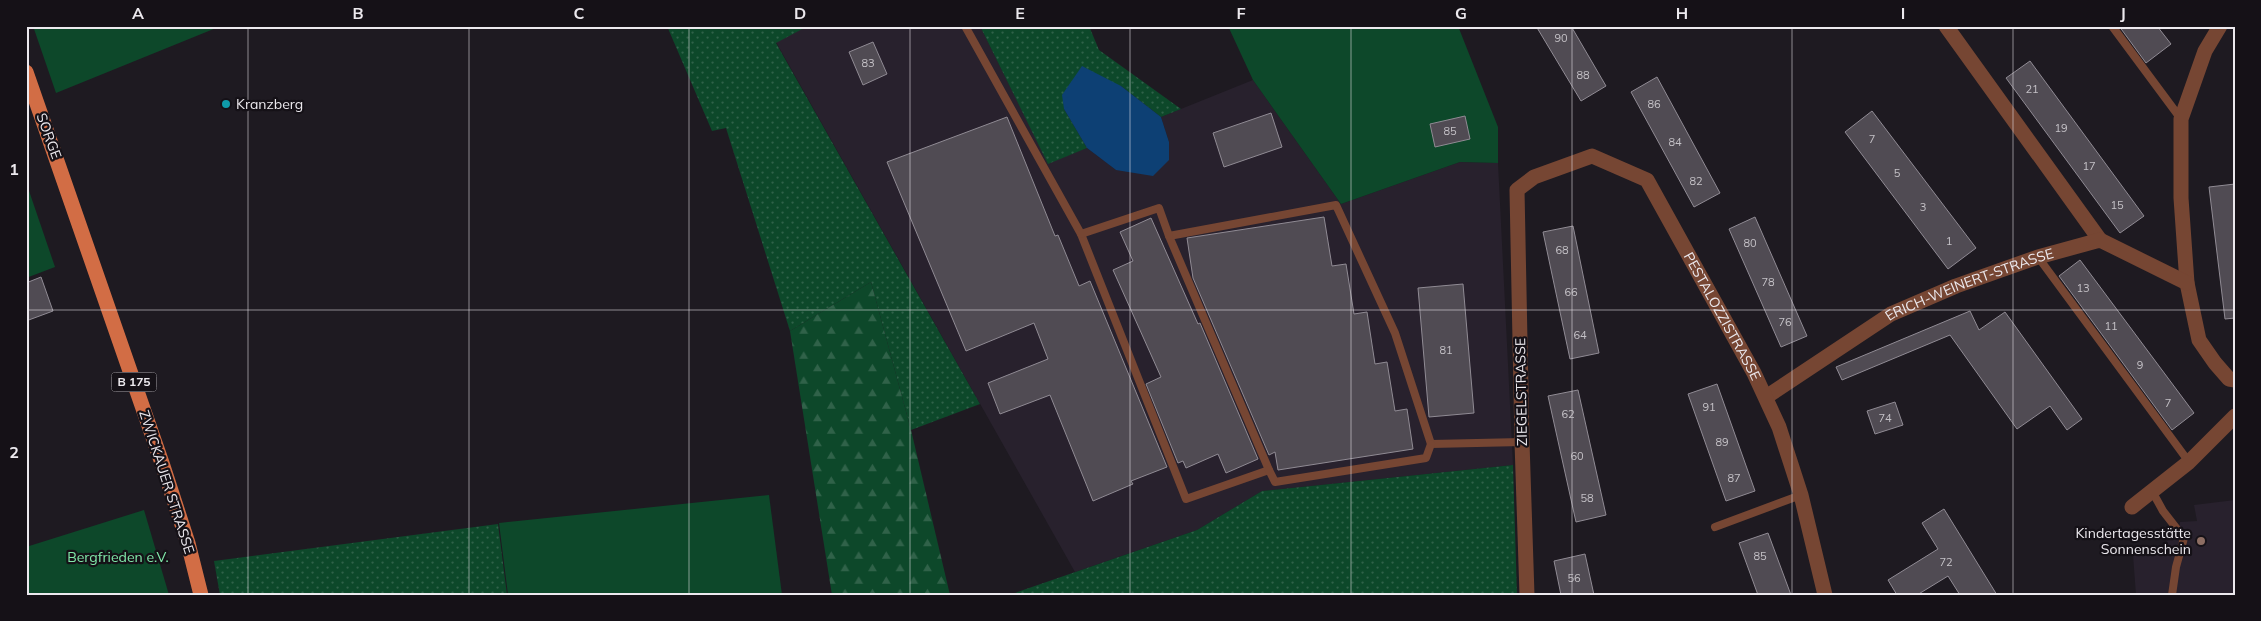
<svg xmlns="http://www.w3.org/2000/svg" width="2261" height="621" font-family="Mulish,sans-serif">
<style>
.built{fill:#28212d}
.grass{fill:url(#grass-dots)}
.forest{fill:url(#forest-firs)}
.garden{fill:#0d482a}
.water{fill:#0d4074}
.building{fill:#504b53;stroke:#908b94}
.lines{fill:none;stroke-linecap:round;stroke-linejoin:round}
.service{stroke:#764633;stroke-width:8}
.minor{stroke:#764633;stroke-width:15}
.primary{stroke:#d26d45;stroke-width:15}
.grid{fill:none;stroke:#ece9ee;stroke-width:1;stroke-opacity:0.55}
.culture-dot{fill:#0f9aa8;stroke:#151117;stroke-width:2}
.education-dot{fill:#8d6e63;stroke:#151117;stroke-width:2}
.labels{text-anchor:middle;stroke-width:4.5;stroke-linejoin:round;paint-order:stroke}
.number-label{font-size:11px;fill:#c5c2c7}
.shield{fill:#151117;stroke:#aca8ae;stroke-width:1}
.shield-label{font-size:12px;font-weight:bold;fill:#ece9ee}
.poi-label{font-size:14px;fill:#ece9ee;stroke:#151117;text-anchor:start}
.street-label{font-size:14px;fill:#ece9ee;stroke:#151117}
.park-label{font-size:14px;fill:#81e9aa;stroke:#151117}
.neatline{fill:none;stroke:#ece9ee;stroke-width:2}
.grid-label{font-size:16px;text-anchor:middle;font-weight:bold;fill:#ece9ee}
</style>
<defs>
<pattern id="grass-dots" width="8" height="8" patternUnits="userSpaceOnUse" patternTransform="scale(1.25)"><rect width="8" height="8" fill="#0d482a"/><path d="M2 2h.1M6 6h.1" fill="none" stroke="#306249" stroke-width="1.8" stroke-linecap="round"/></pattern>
<pattern id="forest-firs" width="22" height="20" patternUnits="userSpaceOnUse" patternTransform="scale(1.25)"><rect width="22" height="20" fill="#0d482a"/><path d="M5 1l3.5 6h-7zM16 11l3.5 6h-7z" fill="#306249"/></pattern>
</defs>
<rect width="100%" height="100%" fill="#1e1a21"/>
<!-- built -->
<g class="built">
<path d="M808,26H980L1048,163L1087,148L1116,170L1169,142L1161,117L1253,80L1341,204L1460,162L1498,163L1513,465L1262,491L1197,530L1075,572L776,42Z"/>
<path d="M2235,500V595H2136L2133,555L2155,551L2179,532L2180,522L2197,521L2194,505Z"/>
</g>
<!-- grass -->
<g class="grass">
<path d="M667,26H808L776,43L980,404L911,430L871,282L790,331L726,128L712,131Z"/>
<path d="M980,26H1089L1099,50L1181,109L1161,117L1121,86L1064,109L1087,148L1048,164Z"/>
<path d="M1513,465L1517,595H1009L1197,530L1262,491Z"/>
<path d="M498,524L507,595H220L214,561Z"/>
</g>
<!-- forest -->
<path class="forest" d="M871,282L911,430L950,595H832L790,331Z"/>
<!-- garden -->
<g class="garden">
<path d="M33,26H221L56,93Z"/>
<path d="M1228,26H1458L1498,127V163L1460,162L1341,204L1253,80Z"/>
<path d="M26,182L55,267L26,278Z"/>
<path d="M769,495L782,595H508L499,523Z"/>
<path d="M144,510L169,595H26V547Z"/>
</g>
<!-- water -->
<path class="water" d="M1082,66L1121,86L1161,117L1169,142V160L1153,176L1116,170L1087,148L1064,109L1062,95Z"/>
<!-- building -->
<g class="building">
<path d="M1536,26H1571L1606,86L1581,101Z"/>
<path d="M2119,26H2157L2171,44L2146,63Z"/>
<path d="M873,42L887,74L863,85L849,52Z"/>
<path d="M2030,61L2144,216L2120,233L2006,78Z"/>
<path d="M1657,77L1720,193L1694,207L1631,92Z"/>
<path d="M1872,111L1976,248L1948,269L1845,132Z"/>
<path d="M1271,113L1282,147L1224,167L1213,133Z"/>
<path d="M1465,116L1470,139L1435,147L1430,124Z"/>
<path d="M1007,117L1055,236L1058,235L1079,286L1090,281L1167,467L1131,481L1133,484L1093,501L1050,395L1000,414L988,383L1048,359L1034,323L966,351L887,162Z"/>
<path d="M2235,184V318L2225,319L2209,187Z"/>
<path d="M1324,217L1332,266L1346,264L1354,314L1367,312L1375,364L1387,362L1395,411L1407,409L1413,449L1278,470L1275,452L1269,455L1193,278L1187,238Z"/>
<path d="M1755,217L1807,336L1781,347L1729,229Z"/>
<path d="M1151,218L1198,324L1200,323L1258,459L1226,473L1218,454L1186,468L1183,461L1178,463L1146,384L1161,377L1113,270L1133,261L1120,232Z"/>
<path d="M1573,226L1599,353L1570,359L1543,232Z"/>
<path d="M2080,260L2194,413L2172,430L2059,276Z"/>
<path d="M41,277L53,311L26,321V283Z"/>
<path d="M1463,284L1474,413L1429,417L1418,288Z"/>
<path d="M1970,311L1979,330L2005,312L2082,419L2067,430L2050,406L2017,429L1950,335L1842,380L1836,367Z"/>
<path d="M1717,384L1755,491L1726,501L1688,394Z"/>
<path d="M1578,390L1606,515L1576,522L1548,396Z"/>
<path d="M1895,402L1903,425L1875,434L1867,411Z"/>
<path d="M1944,509L1997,595H1960L1948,576L1917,595H1897L1888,580L1938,549L1922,523Z"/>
<path d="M1768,533L1781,568L1791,595H1758L1739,543Z"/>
<path d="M1585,554L1594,595H1561L1554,561Z"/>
</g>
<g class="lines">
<!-- service -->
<g class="service">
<path d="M965,26L1081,234L1186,499L1269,470L1169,236L1336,205L1395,333L1431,444L1522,442"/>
<path d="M2112,26L2181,119"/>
<path d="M1081,234L1159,208L1169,236"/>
<path d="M2038,257L2189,462"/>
<path d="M1269,470L1275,482L1426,458L1431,444"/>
<path d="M2152,491L2163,511L2184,538L2176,567L2172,595"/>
<path d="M1715,527L1801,495"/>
</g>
<!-- minor -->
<g class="minor">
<path d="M1946,26L2100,240"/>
<path d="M2220,26L2205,51L2181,119V198L2187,283L2199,340L2215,363L2229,379L2235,380"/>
<path id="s1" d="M1766,397L1891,314L1956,286L2038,257L2100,240L2187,283"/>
<path d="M2132,507L2189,462L2235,416"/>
<path id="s2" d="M1527,595L1522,442L1517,190L1534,177L1592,156L1647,180L1754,373L1779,427L1801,495L1825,595"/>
</g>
<!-- primary -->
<path class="primary" d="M26,72L162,463L188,543L201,595"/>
</g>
<!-- grid -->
<path class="grid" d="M248,26V595M469,26V595M689,26V595M910,26V595M1130,26V595M1351,26V595M1572,26V595M1792,26V595M2013,26V595M26,310H2235"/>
<!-- markers -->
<circle class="culture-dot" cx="226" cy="104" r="5"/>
<circle class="education-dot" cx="2201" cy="541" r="5"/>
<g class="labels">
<!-- number labels -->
<g class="number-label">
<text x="1561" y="42">90</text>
<text x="868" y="67">83</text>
<text x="1583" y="79">88</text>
<text x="2032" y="93">21</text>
<text x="1654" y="108">86</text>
<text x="2061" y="132">19</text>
<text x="1450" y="135">85</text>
<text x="1872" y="143">7</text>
<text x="1675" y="146">84</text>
<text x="2089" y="170">17</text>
<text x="1897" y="177">5</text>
<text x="1696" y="185">82</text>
<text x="2117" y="209">15</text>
<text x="1923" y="211">3</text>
<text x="1949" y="245">1</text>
<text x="1750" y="247">80</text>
<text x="1562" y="254">68</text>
<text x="1768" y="286">78</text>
<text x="2083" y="292">13</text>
<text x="1571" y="296">66</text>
<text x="1785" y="326">76</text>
<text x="2111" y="330">11</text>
<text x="1580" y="339">64</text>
<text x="1446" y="354">81</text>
<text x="2140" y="369">9</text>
<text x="2168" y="407">7</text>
<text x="1709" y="411">91</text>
<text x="1568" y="418">62</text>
<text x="1885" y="422">74</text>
<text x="1722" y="446">89</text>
<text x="1577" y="460">60</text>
<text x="1734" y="482">87</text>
<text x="1587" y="502">58</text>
<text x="1760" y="560">85</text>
<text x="1946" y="566">72</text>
<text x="1574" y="582">56</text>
</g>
<!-- shield labels -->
<rect class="shield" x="111.5" y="372.5" width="45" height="19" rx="4"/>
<g class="shield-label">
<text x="134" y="386">B 175</text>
</g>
<!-- poi labels -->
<g class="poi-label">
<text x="236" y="109">Kranzberg</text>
<text x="2191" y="538" text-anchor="end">Kindertagesstätte<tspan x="2191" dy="16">Sonnenschein</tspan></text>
</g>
<!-- street labels -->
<g class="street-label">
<text transform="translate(49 136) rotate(70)" y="5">SORGE</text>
<text dy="5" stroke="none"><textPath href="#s1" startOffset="234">ERICH-WEINERT-STRASSE</textPath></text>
<text dy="5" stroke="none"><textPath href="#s2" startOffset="704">PESTALOZZISTRASSE</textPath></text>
<text transform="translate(1521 392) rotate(-91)" y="5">ZIEGELSTRASSE</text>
<text transform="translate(167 482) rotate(72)" y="5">ZWICKAUER STRASSE</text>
</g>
<!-- park labels -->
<g class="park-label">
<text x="118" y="562">Bergfrieden e.V.</text>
</g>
</g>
<!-- border -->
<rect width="2261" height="621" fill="none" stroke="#151117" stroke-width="55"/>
<rect x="28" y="28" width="2206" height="566" class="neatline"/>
<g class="grid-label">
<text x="138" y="19">A</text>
<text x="358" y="19">B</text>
<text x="579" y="19">C</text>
<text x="800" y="19">D</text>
<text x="1020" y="19">E</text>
<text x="1241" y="19">F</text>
<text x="1461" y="19">G</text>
<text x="1682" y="19">H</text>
<text x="1903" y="19">I</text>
<text x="2123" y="19">J</text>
<text x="14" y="175">1</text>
<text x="14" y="458">2</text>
</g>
</svg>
